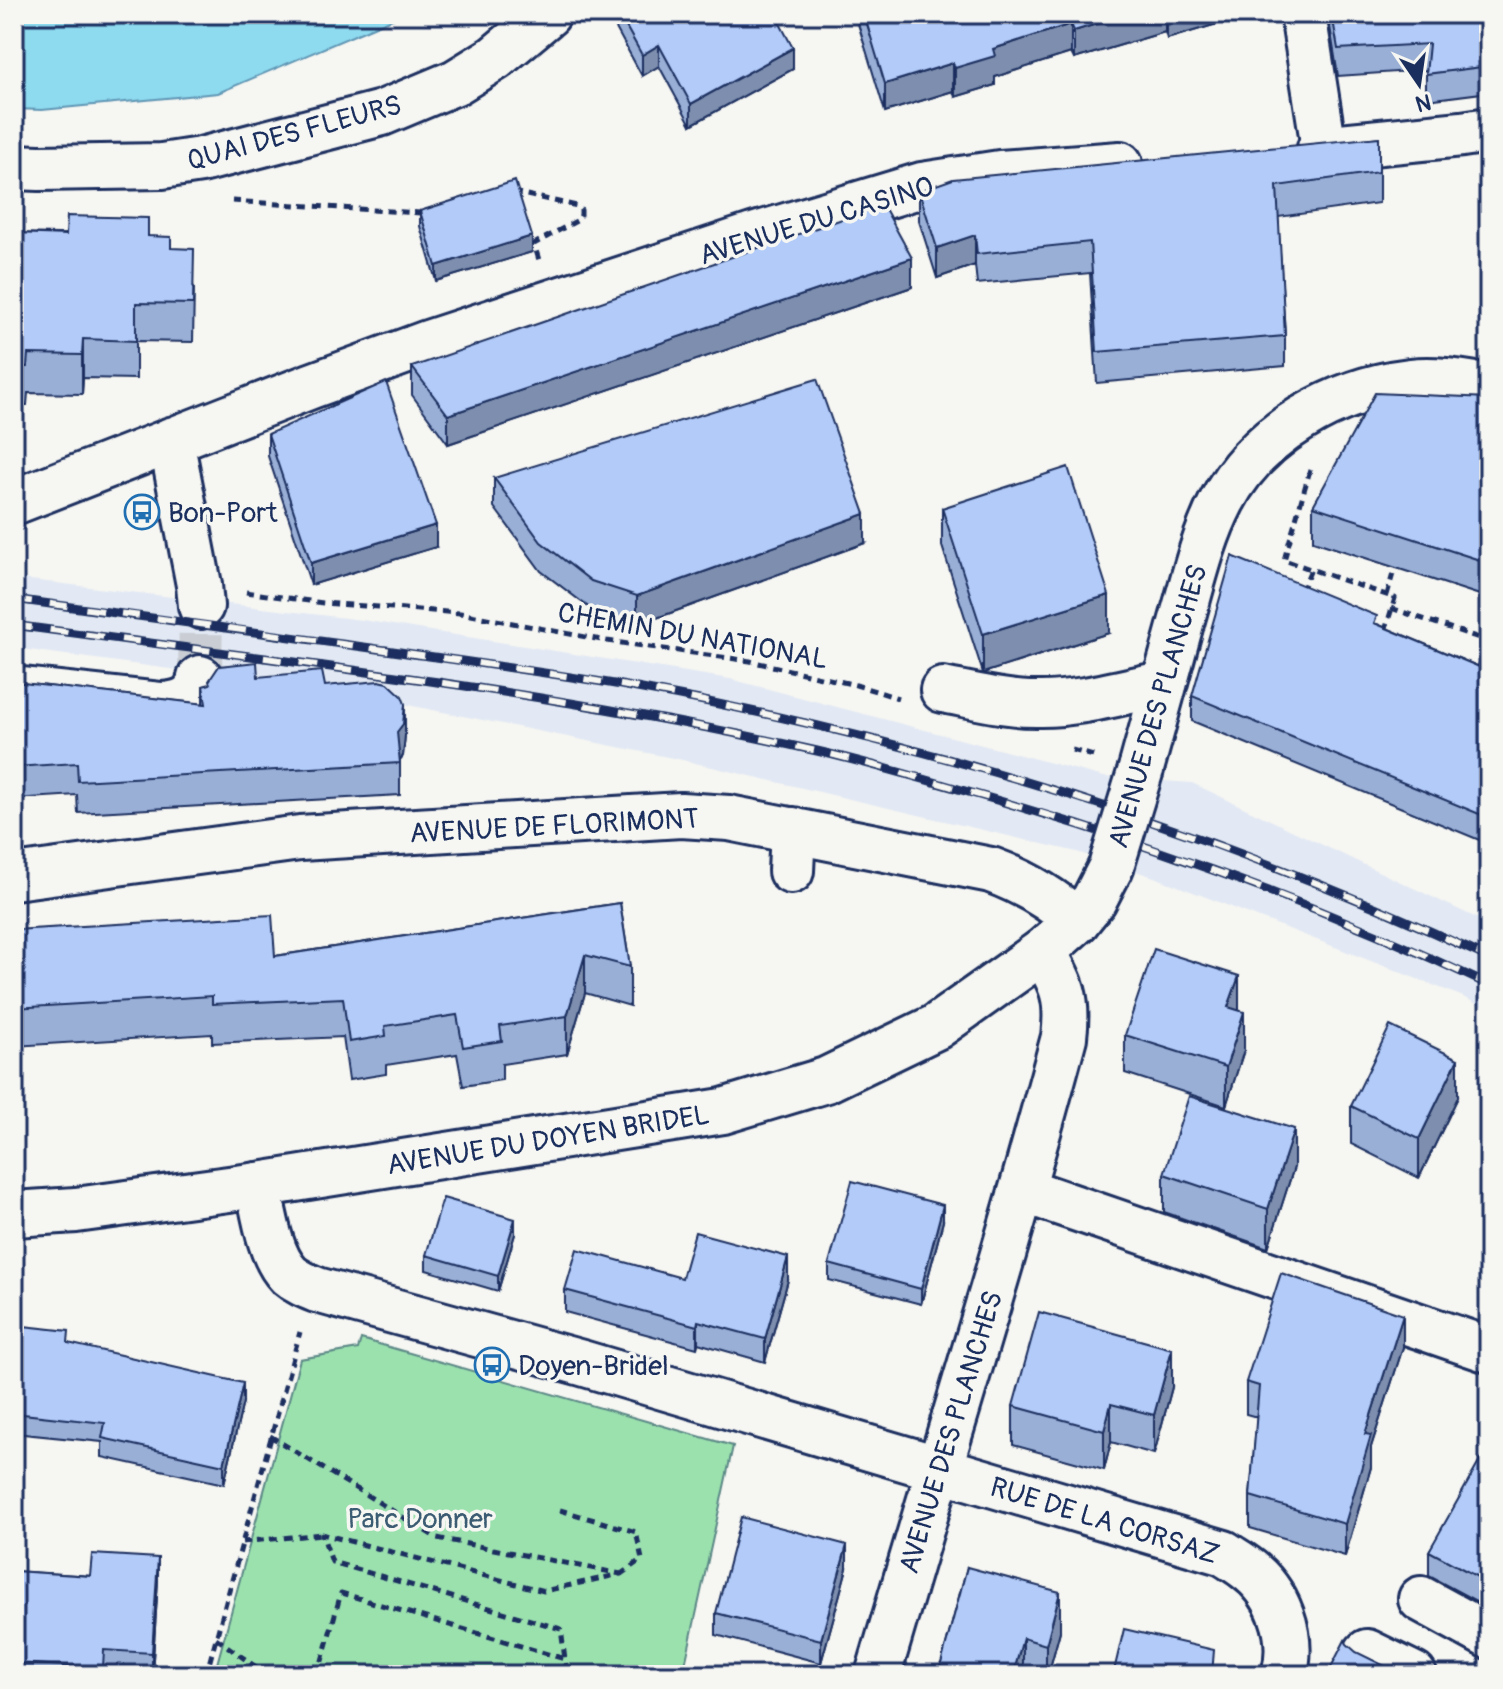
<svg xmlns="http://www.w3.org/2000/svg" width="1503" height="1689" font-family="Pangolin,sans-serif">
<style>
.built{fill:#e2e9f4}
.green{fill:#9be1ae;stroke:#5b8886;stroke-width:2}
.water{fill:#8edaee;stroke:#6096b4;stroke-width:2}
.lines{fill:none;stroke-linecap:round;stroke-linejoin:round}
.minor-tunnel{stroke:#caced4;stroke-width:44;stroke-dasharray:44 22;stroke-linecap:butt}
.minor-casing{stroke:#1b2f5e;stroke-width:50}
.major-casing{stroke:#1b2f5e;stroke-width:50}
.path{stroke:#1b2f5e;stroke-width:5;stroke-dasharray:8 6;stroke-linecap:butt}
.minor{stroke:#f6f6f2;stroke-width:44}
.major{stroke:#f6f6f2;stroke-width:44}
.rail-casing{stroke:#1b2f5e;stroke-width:9}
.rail{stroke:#f6f6f2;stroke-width:6;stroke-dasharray:18;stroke-linecap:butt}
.minor-bridge-casing{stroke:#1b2f5e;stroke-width:50;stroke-linecap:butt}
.minor-bridge{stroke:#f6f6f2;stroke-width:44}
.wall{fill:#99afd6;stroke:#1b2f5e;stroke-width:2}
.shaded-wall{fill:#7d8eae;stroke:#1b2f5e;stroke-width:2}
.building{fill:#b2cbf9;stroke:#1b2f5e;stroke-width:2}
.labels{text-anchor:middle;stroke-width:7;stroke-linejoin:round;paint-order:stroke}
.street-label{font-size:28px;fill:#1b2f5e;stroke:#f6f6f2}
.poi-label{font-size:28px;fill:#1b2f5e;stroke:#f6f6f2;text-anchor:start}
.park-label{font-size:28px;fill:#3b5c72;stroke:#f6f6f2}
</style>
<rect width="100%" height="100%" fill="#f6f6f2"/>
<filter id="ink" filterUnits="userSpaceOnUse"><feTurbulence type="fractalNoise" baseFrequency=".0125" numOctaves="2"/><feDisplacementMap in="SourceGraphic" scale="16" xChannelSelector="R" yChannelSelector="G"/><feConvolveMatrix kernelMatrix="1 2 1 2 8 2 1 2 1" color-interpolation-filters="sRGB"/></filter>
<g filter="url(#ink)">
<!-- built -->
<path class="built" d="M14,578L362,620L730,679L1104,777L1192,783L1489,924V1010L1461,996L1157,878L1077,852L678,759L348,693L14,648Z"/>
<!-- green -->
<path class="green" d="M361,1339L733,1446L683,1674L686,1675H214L300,1359L358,1349Z"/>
<!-- water -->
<path class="water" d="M14,14H404L218,93L42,110L14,109Z"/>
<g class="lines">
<!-- minor-tunnel -->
<path class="minor-tunnel" d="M200,678L201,606"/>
<!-- minor casing -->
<g class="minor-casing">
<g id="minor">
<path d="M1303,14L1324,148"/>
<path d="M14,167L39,168L162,166L201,160L382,113L456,82L495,58L548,14"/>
<path d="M171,440L199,585L201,606"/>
<path d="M14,689L162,705C181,704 196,699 200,678"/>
<path d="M943,690C975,696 1009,705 1041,704C1082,704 1124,691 1164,684"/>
<path d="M1141,769C1155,718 1169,667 1183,616C1194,577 1203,538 1222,501C1257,433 1336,390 1410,381C1437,378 1463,383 1489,387"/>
<path d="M791,871L793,830"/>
<path d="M14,877L300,838L681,815L729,818L991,870C1024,882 1051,898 1077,921"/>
<path d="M258,1185C264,1212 269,1255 289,1275C297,1282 307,1286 317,1290L582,1363L1224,1553C1231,1558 1239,1562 1245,1567C1279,1591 1295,1636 1284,1675"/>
<path d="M1023,1190L1489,1350"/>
<path d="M14,1214L76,1210L258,1185L723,1111L826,1080L936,1027L1043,951L1077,921L1094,900L1111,867"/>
<path d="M1421,1599L1489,1636"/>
<path d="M1367,1652L1414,1675"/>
<path d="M878,1675C940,1462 1007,1251 1064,1037C1069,998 1062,984 1043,951"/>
</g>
</g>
<!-- major casing -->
<g class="major-casing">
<g id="major">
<path d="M1320,148L1462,134L1489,130"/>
<path d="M14,502L311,386L428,343L753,236L922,185L1000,173L1120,164"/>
</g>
</g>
<!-- path -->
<g class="path">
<path d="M513,192L577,206L581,210V215L578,220L534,244L539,260"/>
<path d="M232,201L420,213L425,212"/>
<path d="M1310,470L1284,560L1395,598L1385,631"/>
<path d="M1302,591L1311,569"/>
<path d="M246,592L323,603L460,613L607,641L750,661L856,685L898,698"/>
<path d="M1387,595L1394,570"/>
<path d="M1391,608L1488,641L1478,671"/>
<path d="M1072,750L1097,757"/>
<path d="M270,1436L437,1538L621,1574L544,1591L322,1534L332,1562L561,1629L567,1675"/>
<path d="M560,1510L636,1532L642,1559L621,1574"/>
<path d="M242,1542L322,1534"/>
<path d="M216,1638L267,1675"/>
<path d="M206,1675L300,1332"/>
<path d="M318,1675L341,1593L565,1659"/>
</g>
<!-- minor -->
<use href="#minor" class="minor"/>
<!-- major -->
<use href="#major" class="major"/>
<!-- rail casing -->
<g class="rail-casing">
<g id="rail">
<path d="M14,599C133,615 252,631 371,648C455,660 538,671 621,685C920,739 1214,829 1489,958"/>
<path d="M14,625C282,661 553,691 817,751C869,763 921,778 972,793C1149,843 1323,906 1489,985"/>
</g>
</g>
<!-- rail -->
<use href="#rail" class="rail"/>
<!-- minor-bridge casing -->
<g class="minor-bridge-casing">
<path id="minor-bridge" d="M1111,867L1141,769"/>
</g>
<!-- minor-bridge -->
<use href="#minor-bridge" class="minor-bridge"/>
</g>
<!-- wall -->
<g class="wall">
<path d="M612,14H775L793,69L691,125L659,66L642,76L612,21Z"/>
<path d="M855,14H1227V21L1167,39L1165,32L1074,59L1071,53L995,77V85L955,97L953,91L885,112Z"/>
<path d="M1328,14H1489V92L1426,100V70L1338,76Z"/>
<path d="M1379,137V203L1278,217L1285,336V366L1097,383L1090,273L977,284L975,265L937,278L919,221V191Z"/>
<path d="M420,211L532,252L436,281L420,226Z"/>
<path d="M14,233L148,236L171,248L194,287L193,342L136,341V379L83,378L82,394L28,393L27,405H14Z"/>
<path d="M912,287L448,444L412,395V367Z"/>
<path d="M1489,398V598L1313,541V506Z"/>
<path d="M268,434L436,547L311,585L268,456Z"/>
<path d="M494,478L865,543L637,625L591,609L541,571L494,507Z"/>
<path d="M942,508L1109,633L983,673L942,546Z"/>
<path d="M1377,624L1489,671V844L1192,721V696Z"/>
<path d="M258,677L325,686L405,735L403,756L400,760V795L78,813L77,795L14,799V682L203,704V686Z"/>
<path d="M620,903L630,967V1006L585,993L567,1054L502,1064V1080L463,1086L457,1054L386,1065V1074L349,1080L343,1037L212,1043V1034L14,1046V930L275,956Z"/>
<path d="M1239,1010L1244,1050L1226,1106L1125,1073V1035Z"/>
<path d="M1458,1097L1419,1178L1351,1144V1106Z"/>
<path d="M1294,1167L1268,1248L1164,1212V1174Z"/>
<path d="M943,1221L921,1304L829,1280V1264Z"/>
<path d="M515,1234L498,1291L426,1270V1255Z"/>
<path d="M682,1278L788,1280L765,1362L698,1343L697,1348L565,1312V1290Z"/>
<path d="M14,1325L243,1402L224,1484L102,1457V1442L14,1433Z"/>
<path d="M1403,1347L1371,1447V1467L1345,1556L1250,1528V1496L1257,1417L1246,1414V1382Z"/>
<path d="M1172,1387L1154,1454L1111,1442L1104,1470L1013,1445V1406Z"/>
<path d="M1489,1457V1608L1429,1576V1551Z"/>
<path d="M967,1567L1060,1631L1048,1675H938Z"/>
<path d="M847,1568L821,1663L716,1635V1613Z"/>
<path d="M14,1571L158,1580L152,1675L104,1673V1675H14Z"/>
</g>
<!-- shaded-wall -->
<g class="shaded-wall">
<path d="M1129,14H1165V32L1074,59V31Z"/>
<path d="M1167,14H1227V21L1167,39Z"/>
<path d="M1071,24V53L995,77V85L955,97V68L993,49Z"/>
<path d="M659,45V66L642,76V55Z"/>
<path d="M793,48V69L691,125V104Z"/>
<path d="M953,63V91L885,112V84Z"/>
<path d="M975,235V265L937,278V248Z"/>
<path d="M532,236V252L436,281V266Z"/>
<path d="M912,258V287L448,444V415Z"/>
<path d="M83,339V378L82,394V355Z"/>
<path d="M865,514V543L637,625V596Z"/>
<path d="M436,525V547L311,585V563Z"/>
<path d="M1109,595V633L983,673V634Z"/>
<path d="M405,704V735L403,756L397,763V732Z"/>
<path d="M585,955V993L567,1054V1016Z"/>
<path d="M1239,976V1014L1228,1007Z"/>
<path d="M1244,1012V1050L1226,1106V1067Z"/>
<path d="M1458,1059V1097L1419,1178V1139Z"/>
<path d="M1294,1129V1167L1268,1248V1209Z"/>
<path d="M943,1205V1221L921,1304V1289Z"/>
<path d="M515,1219V1234L498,1291V1276Z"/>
<path d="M788,1257V1280L765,1362V1339Z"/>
<path d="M1403,1315V1347L1371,1447V1467L1345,1556V1524L1365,1434Z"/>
<path d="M698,1321V1343L697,1348V1326Z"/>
<path d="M1172,1349V1387L1154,1454V1415Z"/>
<path d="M243,1383V1402L224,1484V1465Z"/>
<path d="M1111,1404V1442L1104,1470V1431Z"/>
<path d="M847,1545V1568L821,1663V1640Z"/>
<path d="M158,1558V1580L152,1675V1653Z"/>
<path d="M1060,1592V1631L1048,1675H1046V1645Z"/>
<path d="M1023,1638V1675H1013Z"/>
</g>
<!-- building -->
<g class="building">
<path d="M619,14H775L793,48L691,104L659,45L642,55Z"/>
<path d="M864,14H1129L1074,31L1071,24L993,49L995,56L955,68L953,63L885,84Z"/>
<path d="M1332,14H1489V66L1426,74L1429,44L1338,49Z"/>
<path d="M1379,137V172L1277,186L1285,336L1097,352L1090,242L977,254L975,235L937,248L919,191L953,179Z"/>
<path d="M515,181L532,236L436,266L420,211Z"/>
<path d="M883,205L912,258L448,415L412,367Z"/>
<path d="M67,216L148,218V236L171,237V248L194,249L193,304L136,303V341L83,339L82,355L28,354L27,367H14V233L66,235Z"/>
<path d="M817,379L865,514L637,596L591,581L541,542L494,478Z"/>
<path d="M386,382L436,525L311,563L268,434Z"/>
<path d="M1375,393L1489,398V563L1313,506Z"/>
<path d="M1068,467L1109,595L983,634L942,508Z"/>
<path d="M1232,556L1377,616L1374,623L1489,671V818L1192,696Z"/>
<path d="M257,662L258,677L322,671L325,686L379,681L388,683L402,696L405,704L403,724L397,732L400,763L78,781L77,763L14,767V682L206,704L203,686L210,684L209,681L219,666Z"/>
<path d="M620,903L630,967L585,955L567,1016L500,1026L502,1041L463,1047L457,1015L385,1026L386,1036L349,1042L343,998L212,1004V996L14,1008V930L272,915L275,956Z"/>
<path d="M1154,949L1239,976L1228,1007L1244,1012L1226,1067L1125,1035Z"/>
<path d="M1390,1026L1458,1059L1419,1139L1351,1106Z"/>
<path d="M1189,1096L1294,1129L1268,1209L1164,1174Z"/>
<path d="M852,1181L943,1205L921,1289L829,1264Z"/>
<path d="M443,1198L515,1219L498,1276L426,1255Z"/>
<path d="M695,1232L788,1257L765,1339L698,1321L697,1326L565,1290L577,1249L682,1278Z"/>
<path d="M1281,1273L1403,1315L1365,1434L1371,1435L1345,1524L1250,1496L1259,1386L1246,1382Z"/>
<path d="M1039,1312L1172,1349L1154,1415L1111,1404L1104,1431L1013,1406Z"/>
<path d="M14,1325L69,1331L68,1343L243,1383L224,1465L102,1438L105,1423L14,1413Z"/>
<path d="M1489,1457V1583L1429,1551L1481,1459L1486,1462Z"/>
<path d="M741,1517L847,1545L821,1640L716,1613Z"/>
<path d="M92,1554L158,1558L152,1653L104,1650L103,1668L14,1663V1571L90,1576Z"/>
<path d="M967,1567L1060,1592L1046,1645L1023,1638L1013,1675H938Z"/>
<path d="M1124,1629L1214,1650L1212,1675H1113Z"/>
<path d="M1345,1640L1347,1644L1356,1652L1403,1675H1327Z"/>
</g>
</g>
<!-- icons -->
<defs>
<g id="bus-ring" transform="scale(1.8)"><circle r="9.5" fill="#f6f6f2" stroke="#1f6fb2" stroke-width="1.5"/><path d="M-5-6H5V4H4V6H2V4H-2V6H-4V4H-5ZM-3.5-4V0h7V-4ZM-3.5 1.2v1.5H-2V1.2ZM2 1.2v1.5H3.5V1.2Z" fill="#1f6fb2"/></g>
</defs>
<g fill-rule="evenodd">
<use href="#bus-ring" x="142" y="512"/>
<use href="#bus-ring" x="492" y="1365"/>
</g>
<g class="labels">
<!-- street labels -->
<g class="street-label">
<text transform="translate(294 132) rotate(-15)" y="10">QUAI DES FLEURS</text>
<text transform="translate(816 220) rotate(-17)" y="10">AVENUE DU CASINO</text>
<text transform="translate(693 635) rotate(10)" y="10">CHEMIN DU NATIONAL</text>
<text transform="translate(1157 706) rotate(-74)" y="10">AVENUE DES PLANCHES</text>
<text transform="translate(554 825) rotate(-3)" y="10">AVENUE DE FLORIMONT</text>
<text transform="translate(548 1139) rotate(-9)" y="10">AVENUE DU DOYEN BRIDEL</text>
<text transform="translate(950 1432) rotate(-73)" y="10">AVENUE DES PLANCHES</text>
<text transform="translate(1105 1520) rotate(17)" y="10">RUE DE LA CORSAZ</text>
</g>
<!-- poi labels -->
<g class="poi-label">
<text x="168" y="522">Bon-Port</text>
<text x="518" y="1375">Doyen-Bridel</text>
</g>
<!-- park labels -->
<g class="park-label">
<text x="420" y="1528">Parc Donner</text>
</g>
</g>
<!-- margin -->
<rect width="1503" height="1689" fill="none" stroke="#f6f6f2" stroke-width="48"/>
<rect x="24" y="24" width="1455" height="1641" fill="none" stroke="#1b2f5e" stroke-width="3" filter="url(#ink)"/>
<!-- north arrow -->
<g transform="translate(1419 84) rotate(167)" stroke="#f6f6f2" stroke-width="6" paint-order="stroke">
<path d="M0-6L14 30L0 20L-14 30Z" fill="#1b2f5e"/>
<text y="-12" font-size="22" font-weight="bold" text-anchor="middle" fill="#1b2f5e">N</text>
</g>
</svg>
